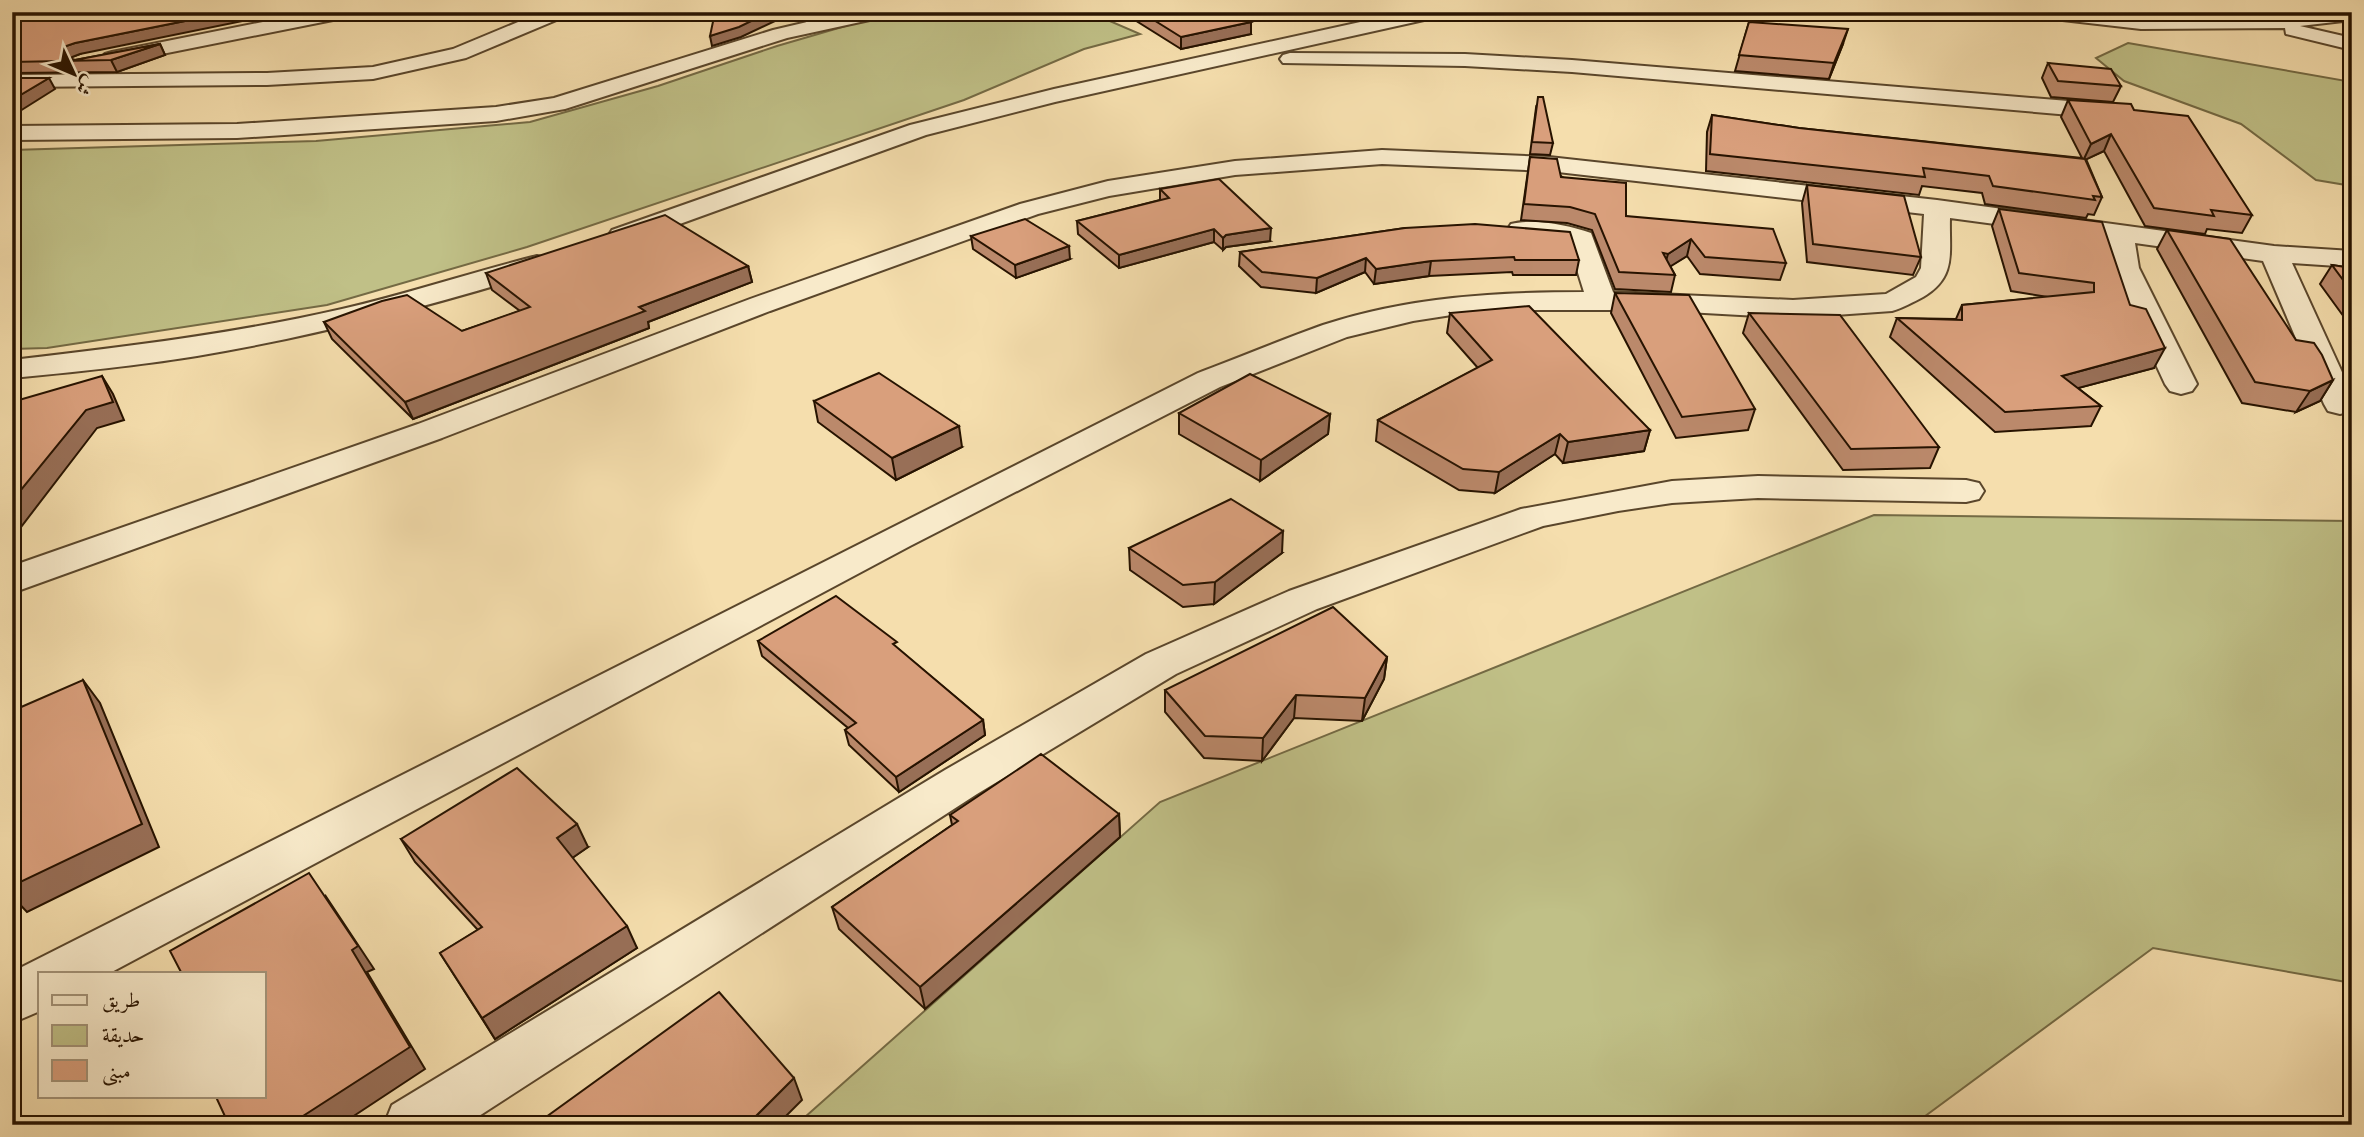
<svg xmlns="http://www.w3.org/2000/svg" width="2364" height="1137" font-family="Alegreya,Amiri,serif">
<style>
.green{fill:#c0c087;stroke:#746a44;stroke-width:2}
.lines{fill:none;stroke-linecap:round;stroke-linejoin:round}
.minor-casing{stroke:#5a462b;stroke-width:4}
.tertiary-casing{stroke:#5a462b;stroke-width:4}
.minor{fill:#f8eaca;fill-rule:evenodd}
.tertiary{fill:#f8eaca;fill-rule:evenodd}
.wall{fill:#bb896b;stroke:#271300;stroke-width:2}
.shaded-wall{fill:#986f57;stroke:#271300;stroke-width:2}
.building{fill:#d99f7c;stroke:#271300;stroke-width:2}
</style>
<rect width="100%" height="100%" fill="#f5dead"/>
<filter id="stains"><feTurbulence type="fractalNoise" baseFrequency=".00286" numOctaves="4"/><feColorMatrix values="0 0 0 0 .2 0 0 0 0 .09 0 0 0 0 .02 0 0 0 .5 -.17"/></filter>
<radialGradient id="worn" r=".72"><stop offset=".6" stop-color="#630" stop-opacity="0"/><stop offset="1" stop-color="#630" stop-opacity=".3"/></radialGradient>
<!-- green -->
<g class="green">
<path d="M958,12H1089L1140,34L1084,49L964,100L527,247L327,305L47,348L12,349V150L316,141L530,122L658,86L777,46L866,20Z"/>
<path d="M2128,43L2352,82V186L2316,180L2241,124L2124,81L2096,58Z"/>
<path d="M1874,515L2352,521V983L2153,948L1913,1125H796L1160,802Z"/>
</g>
<g class="lines">
<!-- minor casing -->
<g class="minor-casing">
<g id="minor">
<path d="M313,12H352L343,18L112,64L105,62L102,58L105,54L112,52Z"/>
<path d="M542,12H568L566,16L466,58L373,79L267,85L12,87V75L267,73L373,67L453,49Z"/>
<path d="M814,12H833L821,29L814,31L804,25Z"/>
<path d="M1406,12H1442L1433,18L1055,102L926,135L630,242L621,244L612,242L608,236L612,230L910,125L1054,89Z"/>
<path d="M2036,12C2113,12 2189,22 2266,18C2295,17 2323,12 2352,12V20L2300,26L2352,38V50L2286,34L2285,28L2141,29L2045,18Z"/>
<path d="M1290,53L1465,54L1572,60L2117,105L2125,107L2128,112L2125,117L2117,119L1572,72L1465,66L1283,63L1280,59L1283,55Z"/>
<path d="M1382,150L1549,157L1937,200L2274,246L2352,251V267L2292,263L2352,394V411L2340,414L2328,411L2324,404L2263,261L2135,243L2139,268L2197,384L2192,391L2181,394L2170,391L2165,384L2111,268L2107,239L1950,218C1949,253 1957,277 1923,297C1913,302 1903,308 1892,311L1793,318L1651,310H1515L1458,314L1413,321L1347,337L1220,387L910,546L108,974H40V1011L12,1023V972L1198,373C1240,357 1281,340 1323,325C1408,297 1496,292 1584,292L1569,244L1511,236L1507,230L1511,224C1535,218 1567,225 1591,233L1613,292L1793,300L1886,294L1916,277L1921,268L1924,214L1549,171L1382,164L1235,175L1109,196L1038,214L770,311L442,438L12,593V566L418,424L750,299L1020,204L1108,181L1235,161Z"/>
<path d="M537,256L547,258L551,264L547,270C432,306 315,336 197,356C136,366 74,372 12,378V360C123,347 233,334 342,309C408,294 472,272 537,256Z"/>
<path d="M1758,476L1966,480L1979,483L1984,491L1979,499L1966,502L1758,498L1672,503L1618,511L1543,526L1317,609L1176,674L977,794L465,1125H384L392,1105L945,770L1146,654L1289,591L1521,509L1672,481Z"/>
</g>
</g>
<!-- tertiary casing -->
<g class="tertiary-casing">
<path id="tertiary" d="M850,12H890L888,16L787,38L565,109L496,121L237,138L12,140V126L237,124L496,107L554,98L773,30Z"/>
</g>
<!-- minor -->
<use href="#minor" class="minor"/>
<!-- tertiary -->
<use href="#tertiary" class="tertiary"/>
</g>
<!-- wall -->
<g class="wall">
<path d="M1122,12H1233L1251,34L1181,49Z"/>
<path d="M12,17L80,54L72,57L71,59L75,60L160,44L165,55L117,72L12,73Z"/>
<path d="M1749,22L1843,44L1829,79L1735,71Z"/>
<path d="M2048,63L2121,86L2113,102L2051,97L2042,78Z"/>
<path d="M2068,100L2134,110L2252,215L2242,233L2207,229L2205,234L2145,226L2104,151L2086,159L2102,197L2094,215L2088,214L2086,218L1985,204L1982,193L1922,186L1919,195L1706,171L1707,132L1712,115L1799,128L2082,158L2061,117Z"/>
<path d="M1536,108L1553,143L1550,155L1530,154Z"/>
<path d="M1530,157L1626,216L1786,263L1780,280L1700,274L1687,256L1670,266L1675,275L1671,292L1615,289L1592,230L1567,223L1521,220Z"/>
<path d="M1807,185L1921,257L1913,275L1807,262L1802,203Z"/>
<path d="M1160,189L1270,241L1226,247L1223,250L1214,242L1119,268L1078,234L1077,221L1160,200Z"/>
<path d="M1999,209L2130,305L2154,368L2078,388L2101,406L2091,426L1995,432L1890,337L1897,318L1956,319L1962,305L2048,297L2011,291L1992,226Z"/>
<path d="M1405,228L1579,260L1576,275H1513L1512,272L1429,276L1374,284L1365,272L1316,293L1261,287L1239,266L1240,252Z"/>
<path d="M2167,230L2296,340L2333,380L2320,401L2296,412L2242,403L2157,249Z"/>
<path d="M971,236L1070,259L1016,278L973,249Z"/>
<path d="M2332,265L2352,268V328L2320,284Z"/>
<path d="M748,266L752,282L648,322L649,328L413,419L332,339L324,322L462,331L520,311L492,290L486,273Z"/>
<path d="M1615,293L1755,409L1748,430L1676,438L1611,313Z"/>
<path d="M1450,313L1650,430L1644,451L1563,463L1555,454L1495,493L1459,490L1376,441L1378,420L1478,368L1447,333Z"/>
<path d="M1749,313L1939,447L1930,468L1843,470L1743,333Z"/>
<path d="M814,401L962,447L896,480L818,422Z"/>
<path d="M1179,413L1330,414L1328,434L1260,481L1179,434Z"/>
<path d="M1129,548L1282,553L1214,604L1183,607L1130,570Z"/>
<path d="M758,641L898,649L983,720L985,735L899,792L849,745L845,730L848,728L762,656Z"/>
<path d="M1387,657L1384,679L1362,721L1294,718L1262,761L1204,758L1165,712V690Z"/>
<path d="M1119,814L1120,837L925,1009L839,929L832,907L952,825L950,815Z"/>
<path d="M401,839L588,847L572,858L637,948L495,1039L440,953L478,930L415,862Z"/>
</g>
<!-- shaded-wall -->
<g class="shaded-wall">
<path d="M230,12H287L80,54L72,57L70,61L62,52L66,46L75,43Z"/>
<path d="M770,12H794L741,37L712,46L710,36Z"/>
<path d="M1251,22V34L1181,49V37Z"/>
<path d="M1848,29L1843,44L1829,79L1834,63Z"/>
<path d="M160,44L165,55L117,72L111,60Z"/>
<path d="M49,78L55,89L12,116V100Z"/>
<path d="M2111,134L2104,151L2083,161L2091,144Z"/>
<path d="M1271,228L1270,241L1226,247L1223,250V238L1226,235Z"/>
<path d="M1214,229V242L1119,268V255Z"/>
<path d="M1691,239L1687,256L1663,271L1668,254Z"/>
<path d="M1069,246L1070,259L1016,278L1015,265Z"/>
<path d="M1366,258L1365,272L1316,293L1317,278Z"/>
<path d="M1431,261L1429,276L1374,284L1376,269Z"/>
<path d="M748,266L752,282L648,322L649,328L413,419L405,402L639,307Z"/>
<path d="M2165,348L2154,368L2052,395L2062,376Z"/>
<path d="M102,376L113,394L124,420L97,428L21,527L12,529V501Z"/>
<path d="M2333,380L2320,401L2296,412L2310,391Z"/>
<path d="M1330,414L1328,434L1260,481L1261,460Z"/>
<path d="M959,426L962,447L896,480L892,458Z"/>
<path d="M1650,430L1644,451L1563,463L1568,442Z"/>
<path d="M1560,434L1555,454L1495,493L1499,472Z"/>
<path d="M1283,531L1282,553L1214,604L1215,582Z"/>
<path d="M1387,657L1384,679L1362,721L1365,698Z"/>
<path d="M83,680L100,703L159,847L27,912L12,896V886Z"/>
<path d="M1296,695L1294,718L1262,761L1263,738Z"/>
<path d="M983,720L985,735L899,792L896,777Z"/>
<path d="M1119,814L1120,837L925,1009L920,987Z"/>
<path d="M577,824L588,847L568,861L557,838Z"/>
<path d="M325,895L374,969L367,972L425,1069L340,1125H289L352,950Z"/>
<path d="M627,926L637,948L495,1039L482,1018Z"/>
<path d="M794,1078L802,1100L777,1125H747Z"/>
</g>
<!-- building -->
<g class="building">
<path d="M33,12H230L75,43L66,46L62,52L67,58L75,60L160,44L111,60L12,62V17Z"/>
<path d="M715,12H770L739,27L710,36Z"/>
<path d="M1141,12H1233L1251,22L1181,37Z"/>
<path d="M1749,22L1848,29L1834,63L1739,55Z"/>
<path d="M2048,63L2111,69L2121,86L2058,81Z"/>
<path d="M12,78H49L12,100Z"/>
<path d="M1538,97H1543L1553,143L1532,142Z"/>
<path d="M2068,100L2131,104L2134,110L2188,116L2252,215L2211,210L2214,216L2154,208L2111,134L2091,144Z"/>
<path d="M1712,115L1799,128L2085,159L2102,197L2093,196L2095,200L1993,186L1989,176L1923,168L1925,177L1710,154Z"/>
<path d="M1530,157L1557,159L1561,177L1626,183V216L1773,229L1786,263L1705,257L1691,239L1668,254L1663,253L1675,275L1619,272L1595,214L1570,207L1524,204Z"/>
<path d="M1219,179L1271,228L1226,235L1223,238L1214,229L1119,255L1077,221L1169,198L1160,189Z"/>
<path d="M1807,185L1904,196L1921,257L1813,244Z"/>
<path d="M1999,209L2102,222L2130,305L2146,309L2165,348L2062,376L2101,406L2005,412L1897,318L1962,320V305L2094,292V283L2019,273Z"/>
<path d="M665,215L748,266L639,307L645,311L405,402L324,322L382,301L407,295L462,331L530,307L486,273Z"/>
<path d="M1025,219L1069,246L1015,265L971,236Z"/>
<path d="M1475,224L1570,232L1579,260H1515L1514,257L1431,261L1376,269L1366,258L1317,278L1262,272L1240,252L1405,228Z"/>
<path d="M2167,230L2230,239L2296,340L2314,343L2322,355L2333,380L2310,391L2255,382Z"/>
<path d="M2332,265L2352,268V292Z"/>
<path d="M1615,293L1689,295L1755,409L1682,417Z"/>
<path d="M1529,306L1650,430L1568,442L1560,434L1499,472L1463,469L1378,420L1492,360L1450,313Z"/>
<path d="M1749,313L1840,315L1939,447L1851,449Z"/>
<path d="M879,373L959,426L892,458L814,401Z"/>
<path d="M1250,374L1330,414L1261,460L1179,413Z"/>
<path d="M102,376L113,402L86,410L12,501V402Z"/>
<path d="M1231,499L1283,531L1215,582L1183,585L1129,548Z"/>
<path d="M836,596L897,642L893,644L983,720L896,777L845,730L856,723L758,641Z"/>
<path d="M1333,607L1387,657L1365,698L1296,695L1263,738L1205,736L1165,690Z"/>
<path d="M83,680L142,824L12,886V711Z"/>
<path d="M1041,754L1119,814L920,987L832,907L958,821L950,815Z"/>
<path d="M517,768L577,824L557,838L627,926L482,1018L440,953L482,927L401,839Z"/>
<path d="M309,873L358,946L352,950L410,1047L289,1125H229L216,1097H264V974H182L170,951Z"/>
<path d="M719,992L794,1078L747,1125H535Z"/>
</g>
<!-- margin -->
<rect width="2364" height="1137" fill="none" stroke="#f5dead" stroke-width="42"/>
<rect x="14" y="14" width="2336" height="1109" fill="none" stroke="#271300" stroke-width="3.5"/>
<rect x="21" y="21" width="2322" height="1095" fill="none" stroke="#271300" stroke-width="2"/>
<!-- legend -->
<rect x="38" y="972" width="228" height="126" fill="#f8eaca" stroke="#a49479" stroke-width="2"/>
<rect x="52" y="995" width="35" height="10" fill="#f8eaca" stroke="#a49479" stroke-width="2"/>
<text x="102" y="1007" font-size="21" fill="#271300">طريق</text>
<rect x="52" y="1025" width="35" height="21" fill="#c0c087" stroke="#a49479" stroke-width="2"/>
<text x="102" y="1042" font-size="21" fill="#271300">حديقة</text>
<rect x="52" y="1060" width="35" height="21" fill="#d99f7c" stroke="#a49479" stroke-width="2"/>
<text x="102" y="1078" font-size="21" fill="#271300">مبنى</text>
<!-- north arrow -->
<g transform="translate(74 74) rotate(134)" stroke="#f8eaca" stroke-width="5" paint-order="stroke">
<path d="M0-5L12 26L0 18L-12 26Z" fill="#271300"/>
<text y="-10" font-size="19" font-weight="bold" text-anchor="middle" fill="#271300">ش</text>
</g>
<rect width="100%" height="100%" filter="url(#stains)"/>
<rect width="100%" height="100%" fill="url(#worn)"/>
</svg>
